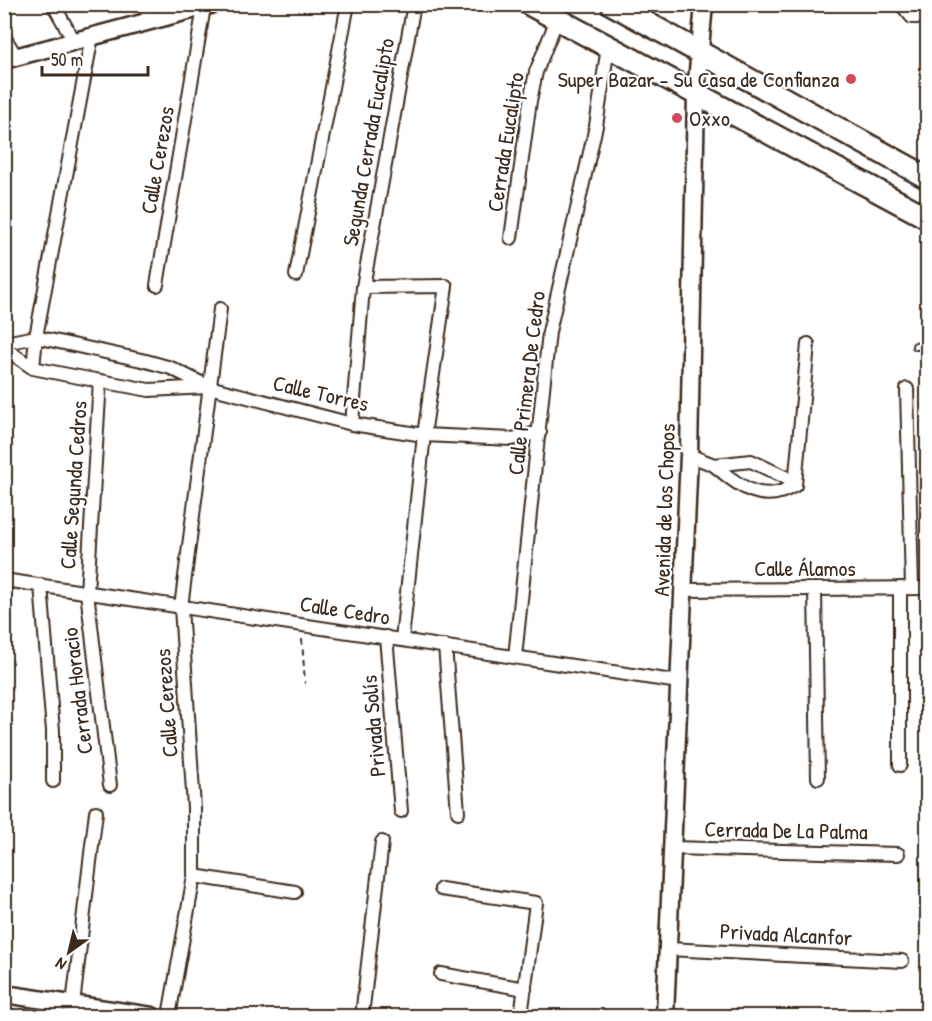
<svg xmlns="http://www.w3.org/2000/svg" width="932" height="1021" font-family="'Patrick Hand',sans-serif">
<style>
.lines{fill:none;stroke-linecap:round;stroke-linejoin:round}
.lane-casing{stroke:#3b2a1e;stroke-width:10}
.street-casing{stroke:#3b2a1e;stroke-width:16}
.secondary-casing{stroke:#3b2a1e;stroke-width:21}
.highway-casing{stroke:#3b2a1e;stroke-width:26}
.path{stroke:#3b2a1e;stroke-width:2;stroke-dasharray:6 4.5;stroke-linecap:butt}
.lane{stroke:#fff;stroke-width:6}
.street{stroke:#fff;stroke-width:12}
.secondary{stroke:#fff;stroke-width:16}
.highway{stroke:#fff;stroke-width:21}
.poi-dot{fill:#d1495b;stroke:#fff;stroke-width:2}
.labels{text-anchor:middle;stroke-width:4.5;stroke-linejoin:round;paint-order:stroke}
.poi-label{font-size:22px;fill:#3b2a1e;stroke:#fff;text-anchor:end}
.street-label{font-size:22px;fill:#3b2a1e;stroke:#fff}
</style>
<rect width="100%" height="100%" fill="#fff"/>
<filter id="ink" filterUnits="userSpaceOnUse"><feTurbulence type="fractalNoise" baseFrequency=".0167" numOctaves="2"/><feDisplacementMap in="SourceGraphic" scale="12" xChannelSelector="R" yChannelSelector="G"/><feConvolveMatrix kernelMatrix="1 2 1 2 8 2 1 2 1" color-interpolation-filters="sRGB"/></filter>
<g filter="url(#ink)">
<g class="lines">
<!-- lane casing -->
<g class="lane-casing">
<path id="lane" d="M916,346L928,344"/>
</g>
<!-- street casing -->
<g class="street-casing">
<g id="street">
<path d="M53,4L74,41"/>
<path d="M143,4L152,21"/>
<path d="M901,4L912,17H928"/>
<path d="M4,37L16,56"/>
<path d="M511,238L530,101L536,72L557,19"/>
<path d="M296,275L348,4"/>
<path d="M157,285L204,7"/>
<path d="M363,287L446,286L424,435L402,639"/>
<path d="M4,343L36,337L146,361L171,368L209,387L352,424L424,435L512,439L540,432"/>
<path d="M4,348L33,368L68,375L149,390L208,387"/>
<path d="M33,368L36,337L92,36"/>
<path d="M100,381L87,592L110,785"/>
<path d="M907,389L912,588"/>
<path d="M352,424L363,287L414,4"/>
<path d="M689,455L714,465L751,461L787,478L795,485"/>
<path d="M714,465C739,486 763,506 795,485"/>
<path d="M795,485L808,344"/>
<path d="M4,580L679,682"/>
<path d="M41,585L53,731V781"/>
<path d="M900,588V765"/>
<path d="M815,589L818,778"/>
<path d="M683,590L928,588"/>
<path d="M386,637L401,811"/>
<path d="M445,646L458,812"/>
<path d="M515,657L549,332L596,126L608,47"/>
<path d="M672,848L898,854"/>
<path d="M194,876L295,892"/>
<path d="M441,889L536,903L521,1016"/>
<path d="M668,949L902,961"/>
<path d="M441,974L525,989"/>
<path d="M73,1004L96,812"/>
<path d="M56,1016L58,1002"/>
<path d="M169,1016L194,876V808L181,607L220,309"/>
<path d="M362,1016L382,842"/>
</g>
</g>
<!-- secondary casing -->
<g class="secondary-casing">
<g id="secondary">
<path d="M4,60L214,4"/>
<path d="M4,994L152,1016"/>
<path d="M665,1016L689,455L696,93L704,4"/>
</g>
</g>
<!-- highway casing -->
<g class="highway-casing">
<g id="highway">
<path d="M529,4L928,218"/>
<path d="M612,4L928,178"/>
</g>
</g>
<!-- path -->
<path class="path" d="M302,639L305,684"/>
<!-- lane -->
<use href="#lane" class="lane"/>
<!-- street -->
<use href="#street" class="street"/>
<!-- secondary -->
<use href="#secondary" class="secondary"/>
<!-- highway -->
<use href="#highway" class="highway"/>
</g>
</g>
<!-- markers -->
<g class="poi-dot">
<circle cx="851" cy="79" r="6"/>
<circle cx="677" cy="118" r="6"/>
</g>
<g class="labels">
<!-- poi labels -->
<g class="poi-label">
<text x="839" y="87">Super Bazar - Su Casa de Confianza</text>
<text x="689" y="126" text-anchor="start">Oxxo</text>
</g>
<!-- street labels -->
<g class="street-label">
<text transform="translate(368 142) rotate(-80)" y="8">Segunda Cerrada Eucalipto</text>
<text transform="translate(505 142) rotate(-81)" y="8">Cerrada Eucalipto</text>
<text transform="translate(157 160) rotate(-80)" y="8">Calle Cerezos</text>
<text transform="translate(526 383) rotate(-83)" y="8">Calle Primera De Cedro</text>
<text transform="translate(321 393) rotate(13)" y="8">Calle Torres</text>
<text transform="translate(73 485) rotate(-86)" y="8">Calle Segunda Cedros</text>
<text transform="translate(664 510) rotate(-88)" y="8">Avenida de los Chopos</text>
<text x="805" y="576">Calle Álamos</text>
<text transform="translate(345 610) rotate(9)" y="8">Calle Cedro</text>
<text transform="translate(77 691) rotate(-97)" y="8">Cerrada Horacio</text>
<text transform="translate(166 703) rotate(-94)" y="8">Calle Cerezos</text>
<text transform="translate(373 726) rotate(-95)" y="8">Privada Solís</text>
<text transform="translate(786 830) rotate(1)" y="8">Cerrada De La Palma</text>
<text transform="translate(786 934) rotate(3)" y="8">Privada Alcanfor</text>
</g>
</g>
<!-- margin -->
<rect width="932" height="1021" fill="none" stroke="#fff" stroke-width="24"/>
<rect x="12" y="12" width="908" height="997" fill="none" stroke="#3b2a1e" stroke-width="2" filter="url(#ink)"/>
<!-- north arrow -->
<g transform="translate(69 952) rotate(214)" stroke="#ffffff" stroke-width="4.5" paint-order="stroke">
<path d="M0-4.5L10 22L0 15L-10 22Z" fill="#3b2a1e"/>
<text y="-9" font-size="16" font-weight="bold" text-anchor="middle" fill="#3b2a1e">N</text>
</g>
<!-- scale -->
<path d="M42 66v9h106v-9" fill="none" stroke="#3b2a1e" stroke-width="3"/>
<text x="51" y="66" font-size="18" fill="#3b2a1e" stroke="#ffffff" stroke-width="4.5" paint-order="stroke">50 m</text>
</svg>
